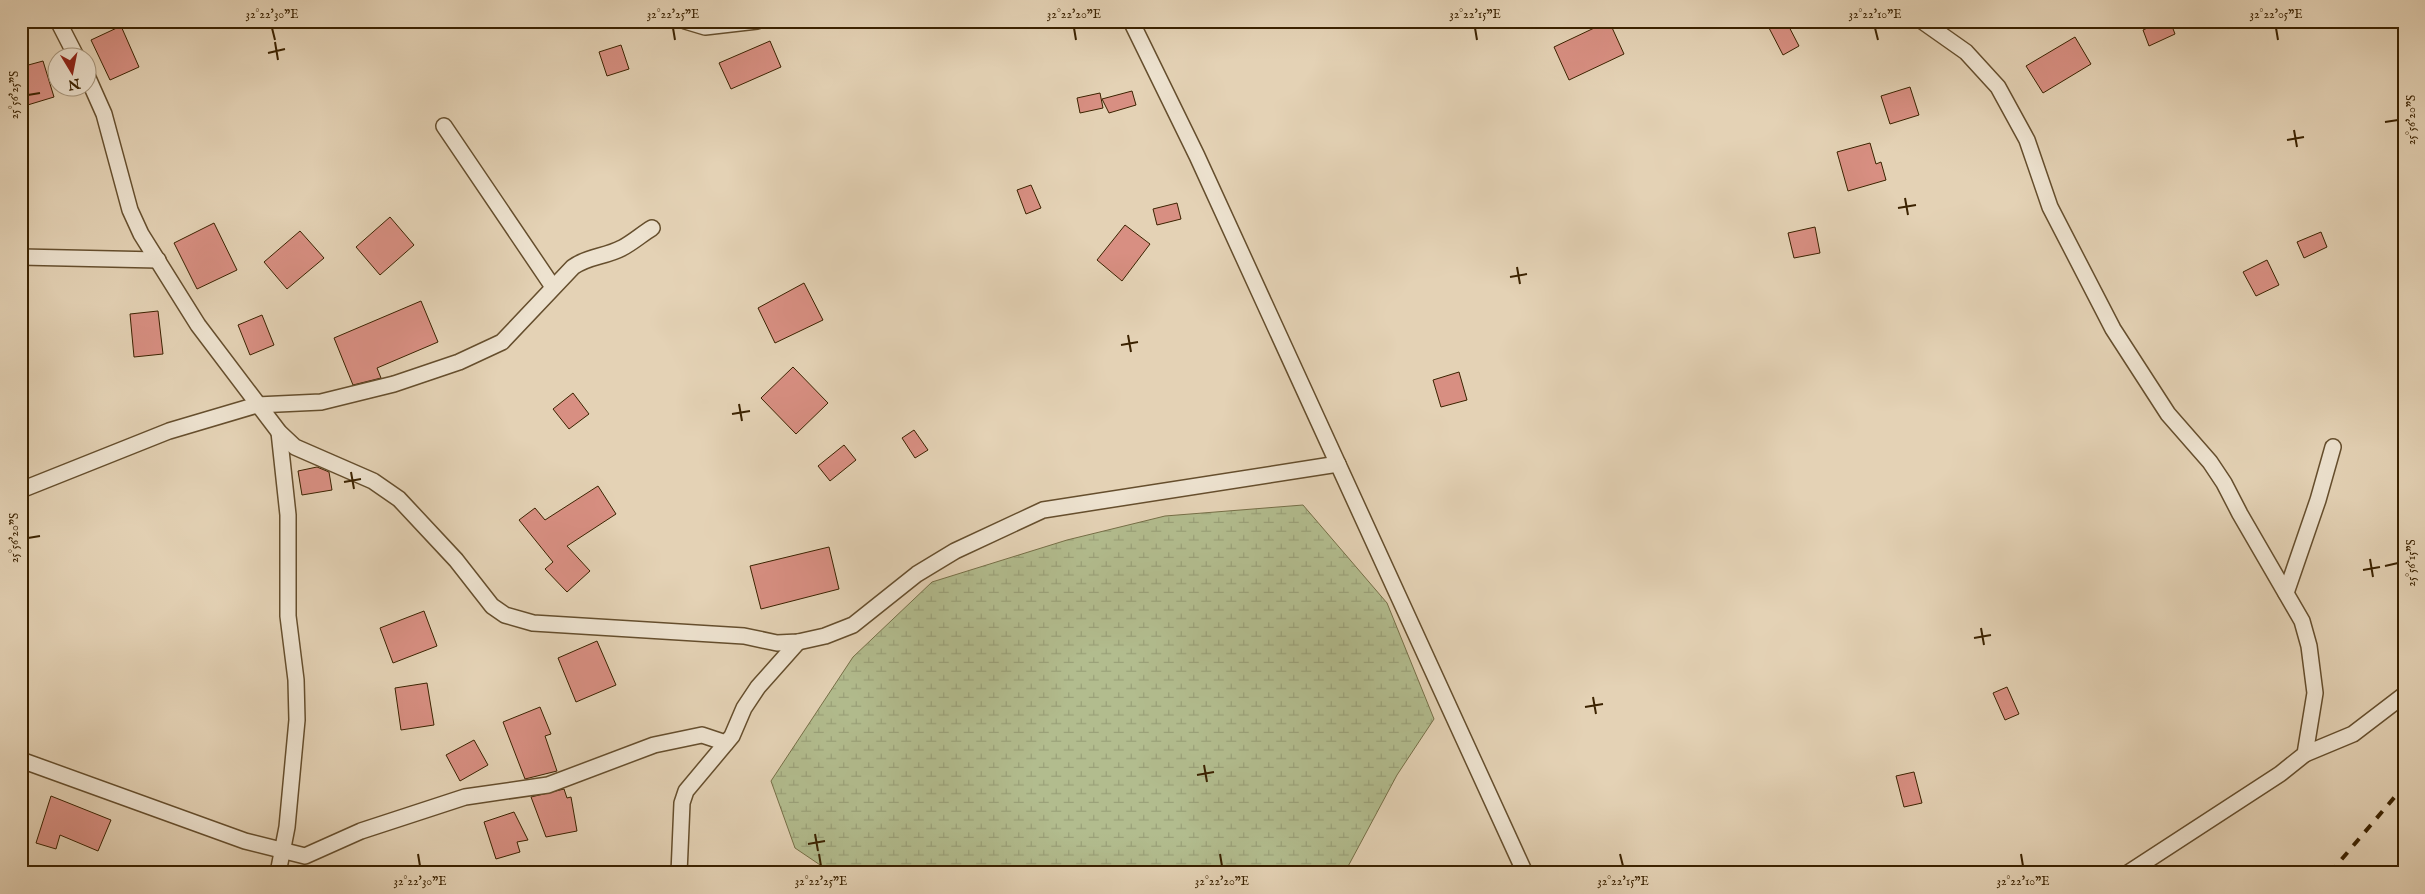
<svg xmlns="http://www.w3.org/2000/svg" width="2425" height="894" font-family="'IM FELL English',serif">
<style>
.wetland{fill:url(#wetland-marsh);stroke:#766f47}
.building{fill:#d88f82;stroke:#3b2200}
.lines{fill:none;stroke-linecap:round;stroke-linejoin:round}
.minor-casing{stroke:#654e2d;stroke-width:18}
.minor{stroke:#ede2cf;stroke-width:15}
.rail{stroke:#3b2200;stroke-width:4;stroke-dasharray:9 9;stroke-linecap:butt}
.ticks{fill:none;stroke:#3b2200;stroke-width:2}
.neatline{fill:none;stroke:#3b2200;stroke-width:2}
.ticks-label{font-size:12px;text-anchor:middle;fill:#3b2200}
</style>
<defs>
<pattern id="wetland-marsh" width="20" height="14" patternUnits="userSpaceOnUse" patternTransform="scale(1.25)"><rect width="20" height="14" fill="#b2bc8e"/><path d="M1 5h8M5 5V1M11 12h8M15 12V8" fill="none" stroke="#9aa179"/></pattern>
</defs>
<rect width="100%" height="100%" fill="#e4d2b5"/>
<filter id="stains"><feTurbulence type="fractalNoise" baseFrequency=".004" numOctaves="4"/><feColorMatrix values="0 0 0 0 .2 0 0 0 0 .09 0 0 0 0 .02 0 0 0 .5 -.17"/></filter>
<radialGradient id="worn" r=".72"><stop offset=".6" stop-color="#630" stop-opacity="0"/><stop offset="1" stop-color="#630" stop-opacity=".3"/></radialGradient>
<!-- wetland -->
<path class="wetland" d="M1303,505L1387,603L1434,719L1397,775L1345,872L832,873L795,848L771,781L853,657L932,582L1067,540L1165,516Z"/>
<!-- building -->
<g class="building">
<path d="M1609,21L1624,54L1569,80L1554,47Z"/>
<path d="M1782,21H1786L1799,46L1783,55L1769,28Z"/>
<path d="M2163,21H2170L2175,34L2149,46L2143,30Z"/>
<path d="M121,26L139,67L110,80L91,40Z"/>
<path d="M2075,37L2091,64L2043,93L2026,66Z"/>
<path d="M770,41L781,67L731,89L719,63Z"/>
<path d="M621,45L629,69L607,76L599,52Z"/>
<path d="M43,61L54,97L21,107V67Z"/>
<path d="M1910,87L1919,115L1890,124L1881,96Z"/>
<path d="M1132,91L1136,105L1109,113L1102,99Z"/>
<path d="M1100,93L1103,108L1080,113L1077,98Z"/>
<path d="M1870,143L1876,164L1881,162L1886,180L1848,191L1837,152Z"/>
<path d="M1031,185L1041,208L1026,214L1017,190Z"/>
<path d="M1177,203L1181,219L1157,225L1153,209Z"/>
<path d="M390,217L414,245L380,275L356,247Z"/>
<path d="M214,223L237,270L197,289L174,243Z"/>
<path d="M1125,225L1150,244L1122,281L1097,260Z"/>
<path d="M1815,227L1820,253L1794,258L1788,233Z"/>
<path d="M300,231L324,258L287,289L264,262Z"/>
<path d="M2321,232L2327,247L2304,258L2297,242Z"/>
<path d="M2267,260L2279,285L2256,296L2243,272Z"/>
<path d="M804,283L823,320L775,343L758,308Z"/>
<path d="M421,301L438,342L377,368L381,378L353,385L334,338Z"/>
<path d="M158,311L163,354L134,357L130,314Z"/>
<path d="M262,315L274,345L250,355L238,325Z"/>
<path d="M793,367L828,403L796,434L761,398Z"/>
<path d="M1459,372L1467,400L1441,407L1433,380Z"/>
<path d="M573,393L589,414L569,429L553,409Z"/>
<path d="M914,430L928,450L915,458L902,438Z"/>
<path d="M844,445L856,460L830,481L818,466Z"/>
<path d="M317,467L329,472L332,490L302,495L298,471Z"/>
<path d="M598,486L616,514L567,546L590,571L567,592L545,569L553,562L519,520L535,508L545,520Z"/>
<path d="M829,547L839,589L761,609L750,566Z"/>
<path d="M424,611L437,646L393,663L380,628Z"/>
<path d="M597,641L616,685L576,702L558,658Z"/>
<path d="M427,683L434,725L401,730L395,688Z"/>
<path d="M2007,687L2019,714L2005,720L1993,693Z"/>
<path d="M540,707L551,734L545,736L557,771L525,779L503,722Z"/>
<path d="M474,740L488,765L460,781L446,755Z"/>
<path d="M1914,772L1922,803L1904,807L1896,776Z"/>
<path d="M564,789L567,798L571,797L577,831L546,837L531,797Z"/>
<path d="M51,796L111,820L98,851L60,835L56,849L36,843Z"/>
<path d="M514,812L528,840L517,842L520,852L496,859L484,822Z"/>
</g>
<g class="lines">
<!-- minor casing -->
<g class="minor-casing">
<g id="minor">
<path d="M58,21L77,58"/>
<path d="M685,21L705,27L757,21"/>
<path d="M1131,21L1197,156L1525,873"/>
<path d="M1922,21L1966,52L1998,87L2027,140L2050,207L2113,329L2168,414L2210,462L2224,483L2240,514L2302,621L2309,646L2315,693L2305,754L2280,774L2128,873"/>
<path d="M88,78L104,114L130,210L141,234L198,325L279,432L295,447L373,481L399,499L456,560L492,606L505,615L533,623L744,636L777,643L798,642L825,636L853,625L917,574L955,551L1043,510L1338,464"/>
<path d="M444,126L553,287"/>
<path d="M21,257L158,260"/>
<path d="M21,490L169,431L257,405L321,402L394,384L459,362L502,342L573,267C588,256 605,257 622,248C632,243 642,234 652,228"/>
<path d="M2286,593L2318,500L2333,447"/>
<path d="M2305,754L2353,734L2404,695"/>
<path d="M21,760L245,841L305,856L361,831L465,797L548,785L654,745L702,735L726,743"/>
<path d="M278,873L287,827L297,720L296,680L288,616V515L279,432"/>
<path d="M679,873L682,803L686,791L732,736L744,708L758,687L798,642"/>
</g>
</g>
<!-- minor -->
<use href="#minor" class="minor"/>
<!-- rail -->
<path class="rail" d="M2330,873L2404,786"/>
</g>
<!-- ticks -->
<path class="ticks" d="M272,28L275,40M673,28L675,40M1074,28L1076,40M1475,28L1477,40M1875,28L1878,40M2276,28L2278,40M275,42L278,60M268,53L285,49M28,95L40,93M2385,122L2398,120M2294,130L2297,147M2287,140L2304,137M1905,198L1908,215M1898,208L1916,205M1517,267L1520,284M1510,277L1527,274M1128,335L1131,352M1121,345L1138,342M739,404L742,421M732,414L750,411M351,472L354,489M344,482L361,479M28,538L40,536M2370,559L2373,577M2385,566L2398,563M2363,570L2380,567M1981,628L1984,645M1974,638L1991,635M1593,697L1596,714M1585,707L1603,704M1204,765L1207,782M1197,775L1214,772M815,834L818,851M808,844L825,841M418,854L420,866M819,854L821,866M1220,854L1222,866M1620,854L1623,866M2021,854L2023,866"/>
<!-- margin -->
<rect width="2425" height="894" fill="none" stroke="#e4d2b5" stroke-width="55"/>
<!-- north arrow -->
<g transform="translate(72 72) rotate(170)"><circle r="24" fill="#ede2cf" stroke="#a6957c"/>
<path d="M0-4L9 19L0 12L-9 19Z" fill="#8f2418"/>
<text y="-8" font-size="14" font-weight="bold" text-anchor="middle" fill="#3b2200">N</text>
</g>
<rect x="28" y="28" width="2370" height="838" class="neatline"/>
<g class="ticks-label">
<text x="272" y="18">32°22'30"E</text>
<text x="673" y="18">32°22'25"E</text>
<text x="1074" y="18">32°22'20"E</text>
<text x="1475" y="18">32°22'15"E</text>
<text x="1875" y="18">32°22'10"E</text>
<text x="2276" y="18">32°22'05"E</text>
<text transform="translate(14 95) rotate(-90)" y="4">25°56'25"S</text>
<text transform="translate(2411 120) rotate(-90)" y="4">25°56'20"S</text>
<text transform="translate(14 538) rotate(-90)" y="4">25°56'20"S</text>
<text transform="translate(2411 563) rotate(-90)" y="4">25°56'15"S</text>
<text x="420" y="885">32°22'30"E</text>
<text x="821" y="885">32°22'25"E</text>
<text x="1222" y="885">32°22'20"E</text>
<text x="1623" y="885">32°22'15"E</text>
<text x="2023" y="885">32°22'10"E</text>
</g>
<rect width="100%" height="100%" filter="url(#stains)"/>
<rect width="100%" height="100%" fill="url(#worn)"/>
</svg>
